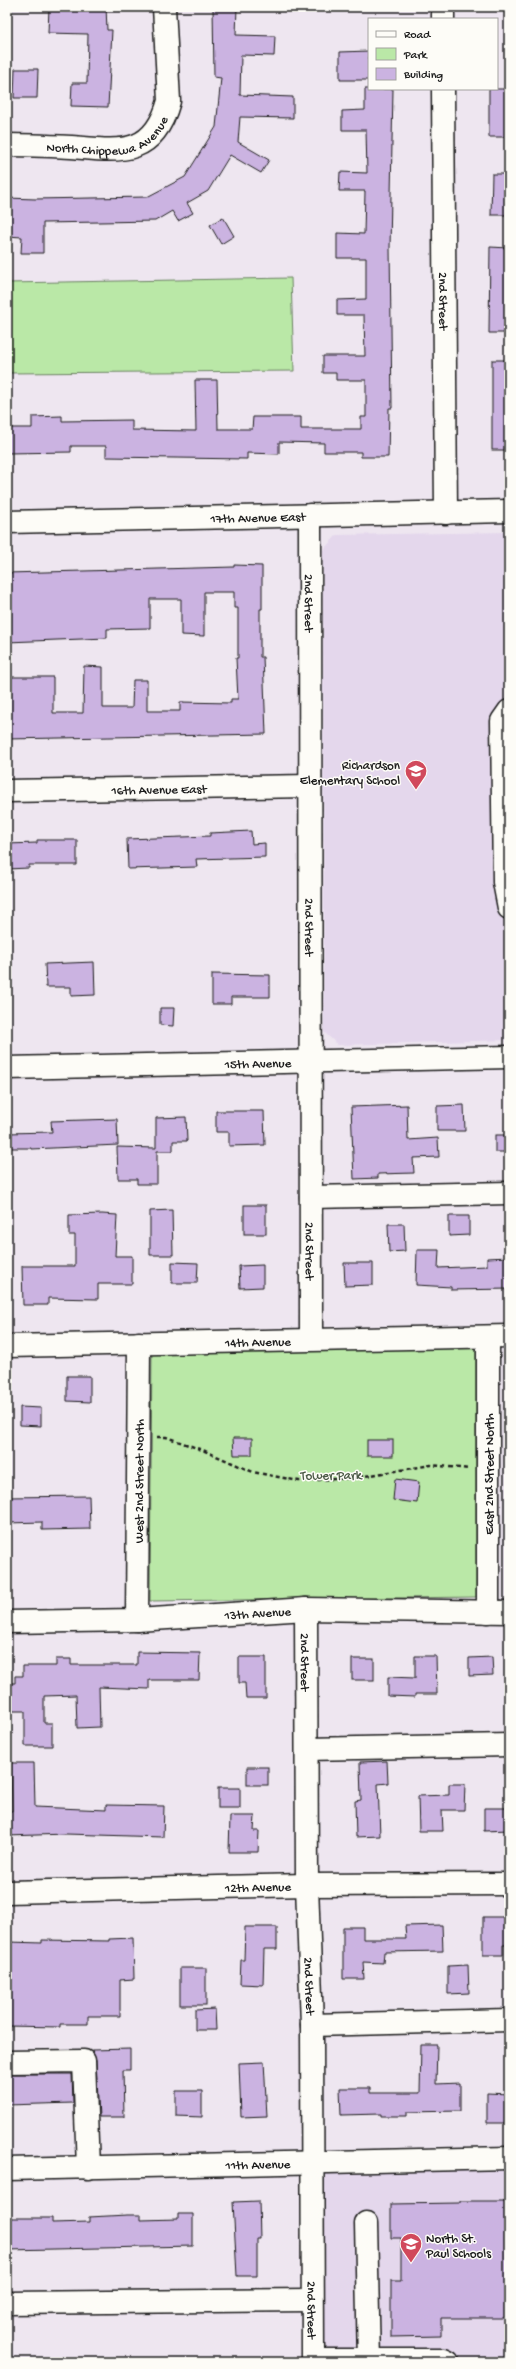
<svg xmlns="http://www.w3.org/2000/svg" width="516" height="2369" font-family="'Gochi Hand',sans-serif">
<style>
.built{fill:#e4d7ec}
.green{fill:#bae8a7;stroke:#6b8262}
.building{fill:#cbb3e1;stroke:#1c1c1c}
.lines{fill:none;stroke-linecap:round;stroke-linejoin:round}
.minor-casing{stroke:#1c1c1c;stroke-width:25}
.path{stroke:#1c1c1c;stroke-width:2.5;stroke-dasharray:4 3;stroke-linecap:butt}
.minor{stroke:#fdfcf7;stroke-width:22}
.labels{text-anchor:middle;stroke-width:3;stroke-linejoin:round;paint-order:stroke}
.street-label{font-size:13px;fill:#1c1c1c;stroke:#fdfcf7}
.poi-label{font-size:13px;fill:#1c1c1c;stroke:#fdfcf7;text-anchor:end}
.park-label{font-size:13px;fill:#4b5946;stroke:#fdfcf7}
</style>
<rect width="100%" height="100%" fill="#eee6f0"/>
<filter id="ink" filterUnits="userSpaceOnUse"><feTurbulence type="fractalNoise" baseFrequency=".025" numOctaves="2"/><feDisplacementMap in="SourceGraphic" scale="8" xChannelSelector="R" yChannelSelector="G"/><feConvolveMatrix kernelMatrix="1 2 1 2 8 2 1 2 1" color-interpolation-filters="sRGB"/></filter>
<g filter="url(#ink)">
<!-- built -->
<g class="built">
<path d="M509,532V1040L338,1045L324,1032L323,550L337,535Z"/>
<path d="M312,2163L509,2166V2362H313Z"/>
</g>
<!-- green -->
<g class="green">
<path d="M291,278L294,371L7,373V283Z"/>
<path d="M476,1346V1597L150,1601L152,1353Z"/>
</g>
<!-- building -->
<g class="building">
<path d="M49,7H106L107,30H112L108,107L71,106L72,83H87L88,34L48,33Z"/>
<path d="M213,7H237L236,35L275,36L274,56L241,55L240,95L293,97V118L240,117L238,142L269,160L261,173L230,155L208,191L187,203L193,213L178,221L172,211L155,221L43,223V253H21L22,237L7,236V198L35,199L147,197L185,177L216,127L221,78L214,77Z"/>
<path d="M369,51V80H340V52Z"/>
<path d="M15,69H38L37,98H14Z"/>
<path d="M365,89H393L390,248L392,408H389L388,457H361V452H324V443L279,442V454L247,453V459L106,457V446H71V452L7,453V428H32V417L62,416V421L132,420V430L196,431L195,380H217L218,429H252L253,417H301V429H361V417H366V380H336V373H323V356H365L364,315H337V300L366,299V258H337V233L364,234L365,191H339L340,172L367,173L366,130H342V111L365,110Z"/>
<rect x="489" y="89" width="20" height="48"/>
<path d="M492,174H509V215H491Z"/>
<path d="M223,217L234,236L221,244L210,225Z"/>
<path d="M490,247L509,248V333H489Z"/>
<rect x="492" y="360" width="17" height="90"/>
<path d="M234,565L262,566V609H260V657H263L266,734L7,739V677H53V713H83L84,666L103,667V708H132L133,680H147V711H180V702L231,703V699H238L236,658H238V608H234V592H204V636L181,635V599H150V628L107,629V638L7,642V573L234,567Z"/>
<path d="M251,831L252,844L265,843V857L196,859L197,867L128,869L127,839L210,836V833Z"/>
<path d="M37,840H77V865H29V868L7,869V844L37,843Z"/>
<path d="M94,962L95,995L71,996V987H46L45,964Z"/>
<path d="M212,974L270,975V997H231V1004H212Z"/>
<path d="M160,1008H174L173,1026L160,1025Z"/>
<path d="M407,1105L408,1140L438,1138L439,1157L413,1158L414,1173L378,1174V1178L354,1179L351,1107Z"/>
<path d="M464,1105L465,1131H437V1106Z"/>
<path d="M216,1111H264L265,1145L229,1146V1132H216Z"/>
<path d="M186,1117L187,1141H173V1151H157V1184H137V1179H118L117,1147L156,1148V1118Z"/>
<path d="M117,1119L118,1145L31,1149V1148H7V1133L52,1132L51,1121Z"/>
<rect x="495" y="1135" width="14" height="17"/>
<rect x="244" y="1205" width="22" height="29"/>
<path d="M172,1210L173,1255H150V1211Z"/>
<path d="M102,1214L117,1215L115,1256H132V1284H98V1299L48,1298V1305H23L22,1266H75V1235H69V1215Z"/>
<path d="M449,1216H469V1235L449,1236Z"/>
<path d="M388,1224H404L405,1251L389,1252Z"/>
<path d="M417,1250H439L438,1268L487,1266V1258L509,1257V1289L451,1290V1287L416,1285Z"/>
<path d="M172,1262L198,1263L197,1283H172Z"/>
<path d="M344,1263H373V1285L345,1286Z"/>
<path d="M263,1265V1287L240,1288L239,1266Z"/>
<path d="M67,1376H90V1402L67,1401Z"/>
<path d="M20,1407L41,1408V1426L20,1425Z"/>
<path d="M233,1438H252V1455H234Z"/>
<rect x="367" y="1440" width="26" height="16"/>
<path d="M395,1479L419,1482L417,1503L393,1500Z"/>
<path d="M89,1496L90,1529L42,1530V1522L8,1523V1497Z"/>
<path d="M137,1652L200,1653L199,1680H149V1689L99,1687L100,1727L77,1728L76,1695L44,1696V1723H52V1746H25V1711H7V1683H15V1676H23V1666H56V1659H71V1665H137Z"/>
<path d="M415,1656H436L437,1694H415V1697L388,1696V1677L415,1678Z"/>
<path d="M239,1657H266V1698H246L245,1683H239Z"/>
<path d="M492,1657L493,1675L469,1676V1658Z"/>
<rect x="352" y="1659" width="22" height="21"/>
<path d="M387,1761L388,1783L378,1784L380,1836L356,1837L355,1801L361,1800L360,1762Z"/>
<path d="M11,1763H34L35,1807L106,1810V1805L164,1806L163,1837L66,1834L7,1836V1811H12Z"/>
<rect x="247" y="1767" width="21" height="18"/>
<path d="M449,1784H465L464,1810H442L443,1831H419L418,1796L449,1795Z"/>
<rect x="218" y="1788" width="22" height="20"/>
<path d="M484,1808H509V1830L484,1831Z"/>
<path d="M230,1816H255L254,1831H259L258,1852H229Z"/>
<path d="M483,1917H509V1945H503V1955H483Z"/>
<path d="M442,1925L443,1951L384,1952L383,1963L363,1962L364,1979H343V1927H363V1939H406L405,1926Z"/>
<path d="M245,1927H277V1949H264L263,1985L240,1984L241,1960H244Z"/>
<path d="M133,1938L134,1979L120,1980V2016H88V2024H60V2027L7,2026L9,1942L42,1943V1940L109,1941V1939Z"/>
<path d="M468,1965L469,1993L448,1994V1966Z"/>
<rect x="180" y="1968" width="26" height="37"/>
<path d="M215,2009L216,2030H195V2010Z"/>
<path d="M421,2045H437L436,2084L460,2083V2111L407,2112V2116H381V2114L341,2115L340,2088H370V2093H420Z"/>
<path d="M130,2049V2070H123L124,2117H99L96,2061L92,2050Z"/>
<path d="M264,2062L267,2116L241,2117L239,2063Z"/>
<path d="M7,2074H72L73,2103L7,2105Z"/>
<path d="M176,2091H202V2117L176,2116Z"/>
<path d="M487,2093L509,2094V2123H487Z"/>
<path d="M259,2201L260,2239H257V2276H237L233,2202Z"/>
<path d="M460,2201H509V2318H441V2336L391,2337V2281H401V2238H391V2204L460,2203Z"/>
<path d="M178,2214H193V2246L7,2250L8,2218H52V2223L89,2222V2217L127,2215H141V2220L178,2219Z"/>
</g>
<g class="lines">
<!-- minor casing -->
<g class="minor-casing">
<g id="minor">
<path d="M443,7V19"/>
<path id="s1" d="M443,89L446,513"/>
<path id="s2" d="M7,145C29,145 50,146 71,147C119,151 153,158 169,101L164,7"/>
<path id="s3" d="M310,515L311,1338"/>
<path id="s4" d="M7,522L509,511"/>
<path d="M509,711L502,721L504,882L509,908"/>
<path id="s5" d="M7,791L310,786"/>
<path id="s6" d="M7,1068L509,1057"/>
<path d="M311,1197L509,1193"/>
<path d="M488,1337V1612"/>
<path id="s7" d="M7,1346L509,1336"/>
<path id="s8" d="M306,1609L307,1885L312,2025L313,2362"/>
<path id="s9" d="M137,1620L139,1343"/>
<path id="s10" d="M7,1622L137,1620L306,1609L509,1612"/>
<path d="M307,1749L509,1745"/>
<path id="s11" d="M7,1892L307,1885L509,1884"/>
<path d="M312,2025L509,2020"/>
<path d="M7,2062L84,2061L88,2168"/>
<path id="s12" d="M7,2169L509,2158"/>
<path d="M366,2223L369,2362"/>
<path d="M7,2303L312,2300"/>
<path d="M313,2360H444L448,2362"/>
</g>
</g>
<!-- path -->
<path class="path" d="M157,1437H166L205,1451L253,1472L299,1481L353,1478L431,1465L469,1469"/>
<!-- minor -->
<use href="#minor" class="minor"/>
</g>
</g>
<!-- icons -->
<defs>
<g id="school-pin" transform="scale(1.15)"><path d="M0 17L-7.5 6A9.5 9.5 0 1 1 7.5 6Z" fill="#d1495b" stroke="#fdfcf7"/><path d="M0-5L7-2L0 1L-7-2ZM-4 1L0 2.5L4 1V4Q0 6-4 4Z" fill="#fff"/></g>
</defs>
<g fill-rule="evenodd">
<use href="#school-pin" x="416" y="771"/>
<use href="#school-pin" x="411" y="2244"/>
</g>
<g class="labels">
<!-- street labels -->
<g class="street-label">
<text dy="5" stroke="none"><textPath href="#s2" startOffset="105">North Chippewa Avenue</textPath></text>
<text dy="5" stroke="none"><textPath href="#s1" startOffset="212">2nd Street</textPath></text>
<text dy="5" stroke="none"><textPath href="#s4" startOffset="251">17th Avenue East</textPath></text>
<text dy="5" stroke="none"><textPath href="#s3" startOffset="88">2nd Street</textPath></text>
<text dy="5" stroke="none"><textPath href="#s5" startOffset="152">16th Avenue East</textPath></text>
<text dy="5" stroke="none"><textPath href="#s3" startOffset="412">2nd Street</textPath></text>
<text dy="5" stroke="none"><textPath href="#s6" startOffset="251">15th Avenue</textPath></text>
<text dy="5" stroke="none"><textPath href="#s3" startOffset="736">2nd Street</textPath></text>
<text dy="5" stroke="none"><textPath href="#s7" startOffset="251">14th Avenue</textPath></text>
<text transform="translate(488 1474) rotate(-90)" y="5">East 2nd Street North</text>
<text dy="5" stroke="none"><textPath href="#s9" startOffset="139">West 2nd Street North</textPath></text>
<text dy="5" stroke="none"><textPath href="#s10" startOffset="251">13th Avenue</textPath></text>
<text dy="5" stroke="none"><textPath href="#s8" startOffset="53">2nd Street</textPath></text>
<text dy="5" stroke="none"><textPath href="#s11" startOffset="251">12th Avenue</textPath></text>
<text dy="5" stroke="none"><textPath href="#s8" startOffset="377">2nd Street</textPath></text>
<text dy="5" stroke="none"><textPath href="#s12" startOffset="251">11th Avenue</textPath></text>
<text dy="5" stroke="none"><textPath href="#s8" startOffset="701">2nd Street</textPath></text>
</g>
<!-- poi labels -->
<g class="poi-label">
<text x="400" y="769">Richardson<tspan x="400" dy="15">Elementary School</tspan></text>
<text x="426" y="2242" text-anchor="start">North St.<tspan x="426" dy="15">Paul Schools</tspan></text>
</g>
<!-- park labels -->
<g class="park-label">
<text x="331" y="1479">Tower Park</text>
</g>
</g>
<!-- margin -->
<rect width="516" height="2369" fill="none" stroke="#fdfcf7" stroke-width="24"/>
<rect x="12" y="12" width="492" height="2345" fill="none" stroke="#1c1c1c" stroke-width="1.5" filter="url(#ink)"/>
<!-- legend -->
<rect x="368" y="18" width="130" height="72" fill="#fdfcf7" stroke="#a3a29f"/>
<rect x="376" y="31" width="20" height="6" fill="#fdfcf7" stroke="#a3a29f"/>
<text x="404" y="38" font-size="12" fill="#1c1c1c">Road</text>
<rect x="376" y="48" width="20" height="12" fill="#bae8a7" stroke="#a3a29f"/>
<text x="404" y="58" font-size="12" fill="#1c1c1c">Park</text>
<rect x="376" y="68" width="20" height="12" fill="#cbb3e1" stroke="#a3a29f"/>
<text x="404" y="78" font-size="12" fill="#1c1c1c">Building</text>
</svg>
